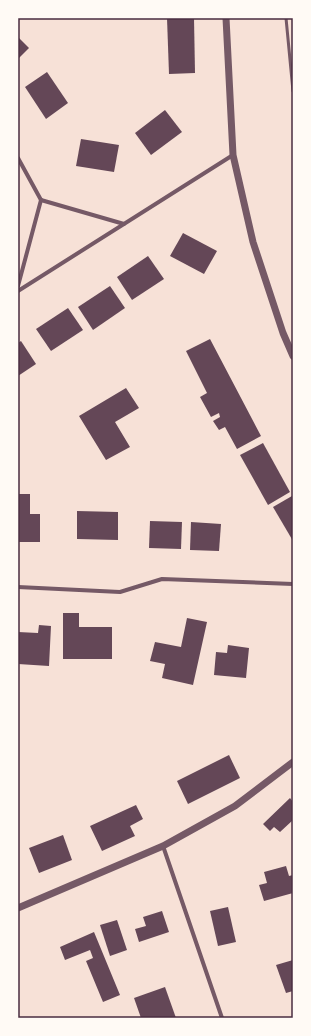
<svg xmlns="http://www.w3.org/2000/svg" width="311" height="1036" font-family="Barlow,sans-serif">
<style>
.building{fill:#644757}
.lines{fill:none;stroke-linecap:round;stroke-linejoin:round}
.service{stroke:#755966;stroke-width:3}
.minor{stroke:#755966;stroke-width:4}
.tertiary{stroke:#755966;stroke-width:7}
.neatline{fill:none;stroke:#4a2c40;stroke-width:1.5}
</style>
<rect width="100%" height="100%" fill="#f7e1d7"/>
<!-- building -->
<g class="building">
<path d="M167,18H194L195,73L169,74Z"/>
<path d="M18,37L29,48L18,59Z"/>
<path d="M47,72L68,103L46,119L25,87Z"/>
<path d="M165,110L182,132L151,155L135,133Z"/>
<path d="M81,139L119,145L114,172L76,166Z"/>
<path d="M183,233L217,251L204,274L170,256Z"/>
<path d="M148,256L164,279L132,300L117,277Z"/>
<path d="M110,286L125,308L93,330L78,307Z"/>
<path d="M68,308L83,330L51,351L36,329Z"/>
<path d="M210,339L261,436L237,449L225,427L219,430L213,421L220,417L219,413L211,417L200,397L207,393L186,351Z"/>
<path d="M21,341L36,364L18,376V343Z"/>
<path d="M126,388L139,408L115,422L130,447L106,460L79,416Z"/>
<path d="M263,443L290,492L268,505L240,455Z"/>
<path d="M18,494H30V514H40V542H18Z"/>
<path d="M292,496L293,497V541L273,507Z"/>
<path d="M77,511L118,512V540L77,539Z"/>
<path d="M150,521L182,522L181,549L149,548Z"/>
<path d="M191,522L221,524L219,551L190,550Z"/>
<path d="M63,613H79V627H112V659H63Z"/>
<path d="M187,618L207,622L193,685L162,678L165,664L150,661L155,642L181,647Z"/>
<path d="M39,625L51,626L49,666L18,664V632L38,633Z"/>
<path d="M228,645L249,648L246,678L214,675L216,652L227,653Z"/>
<path d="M229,755L240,778L188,804L177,781Z"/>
<path d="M290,798L293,802V820L280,832L274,827L270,831L263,824Z"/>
<path d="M136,805L143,819L130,826L135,836L102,851L90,826Z"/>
<path d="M63,835L72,860L39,873L29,848Z"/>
<path d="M286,866L289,876L293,875V893L264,901L259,885L267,883L264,872Z"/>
<path d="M228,907L236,942L218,946L210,911Z"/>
<path d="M162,911L169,932L139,942L135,929L146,926L143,917Z"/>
<path d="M117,920L127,950L110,956L100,925Z"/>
<path d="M94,932L120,995L103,1002L86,961L93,958L90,950L65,960L60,947Z"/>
<path d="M293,960V991L286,993L276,965Z"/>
<path d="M165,987L176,1018H141L134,998Z"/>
</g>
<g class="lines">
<!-- service -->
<path class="service" d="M286,18L293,91"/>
<!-- minor -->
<g class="minor">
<path d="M18,158L41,200"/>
<path d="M41,200L124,224"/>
<path d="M18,286L41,200"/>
<path d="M18,291L233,155"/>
<path d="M18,587L120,592L162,579L293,584"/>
<path d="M163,846L222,1018"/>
</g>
<!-- tertiary -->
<g class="tertiary">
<path d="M226,18L233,155L253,242L283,333L293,356"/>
<path d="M18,908L163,846L235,806L293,762"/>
</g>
</g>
<!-- border -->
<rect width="311" height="1036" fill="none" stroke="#fffaf5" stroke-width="38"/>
<rect x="19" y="19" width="273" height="998" class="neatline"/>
</svg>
